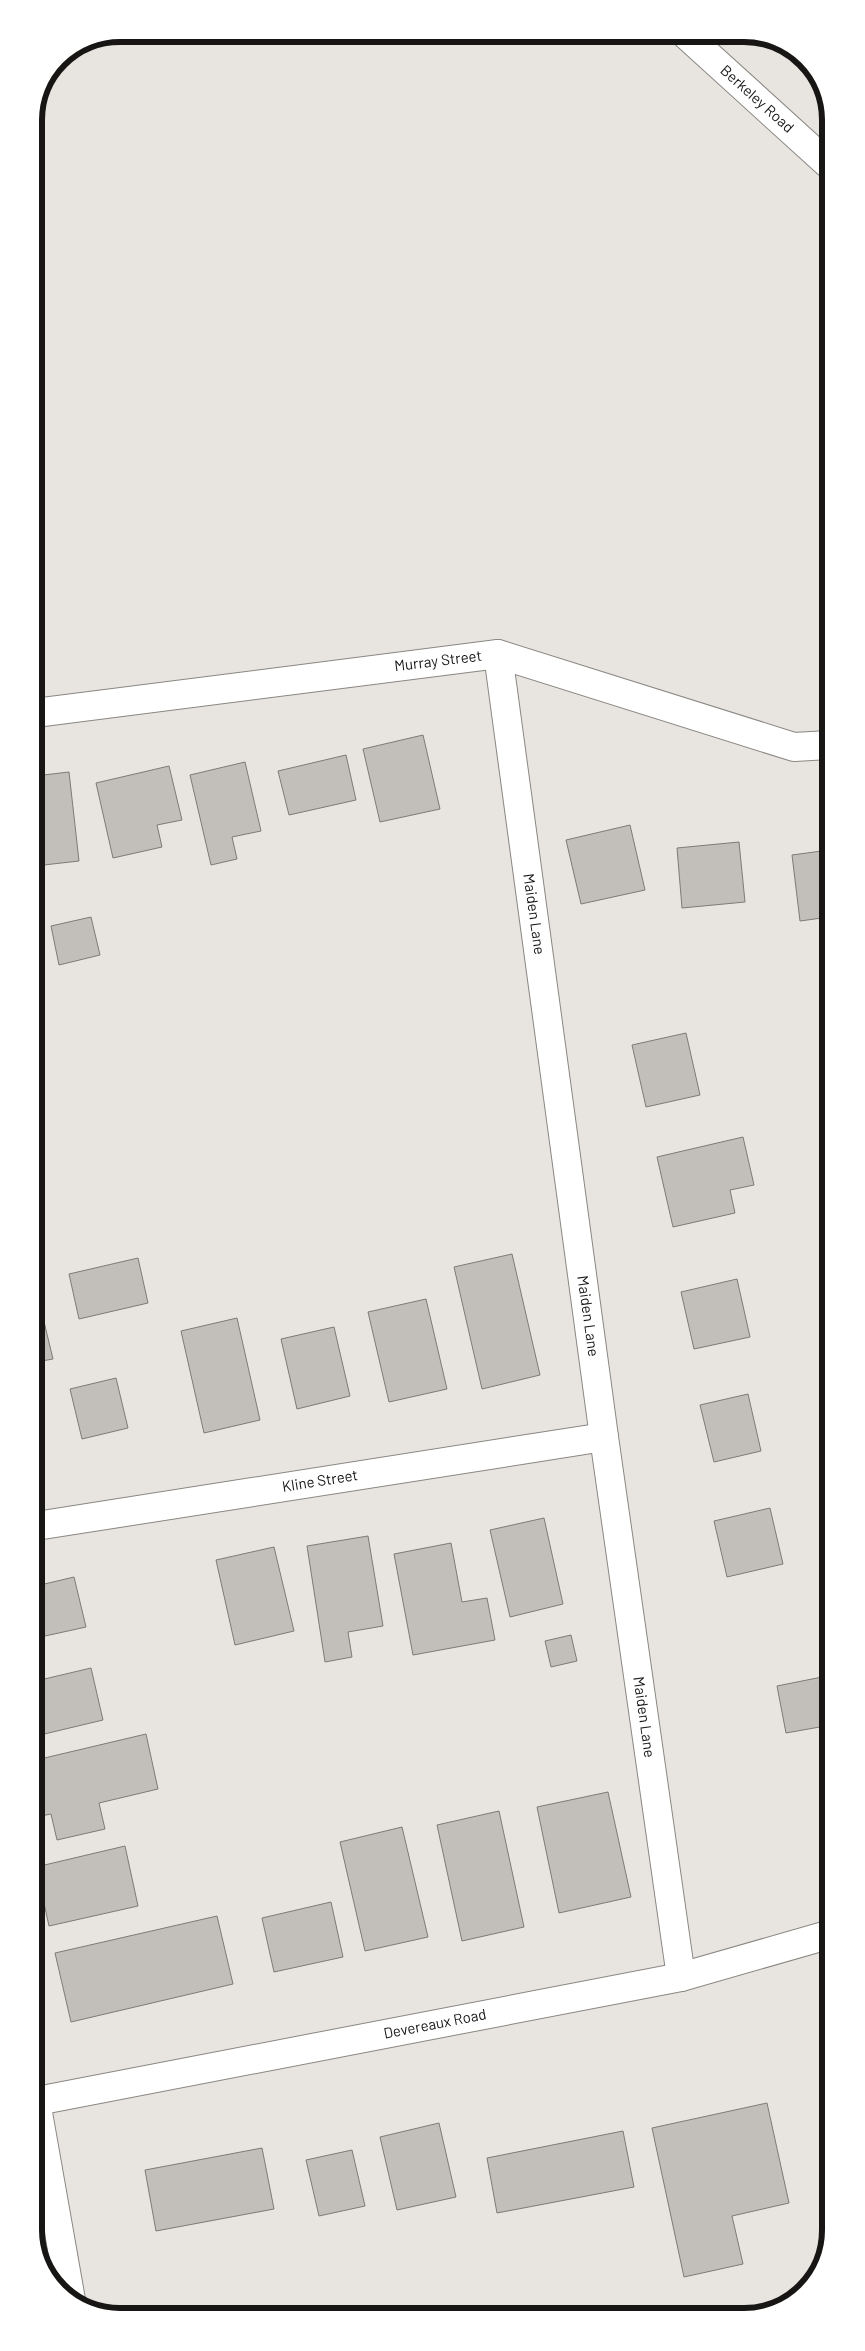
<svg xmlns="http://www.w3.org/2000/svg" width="865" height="2351" font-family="Barlow,sans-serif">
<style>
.building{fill:#c2bfba;stroke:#7e7a76}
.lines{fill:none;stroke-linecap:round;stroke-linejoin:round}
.street-casing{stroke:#8a8782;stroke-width:30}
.street{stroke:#fff;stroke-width:28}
.labels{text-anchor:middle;stroke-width:4;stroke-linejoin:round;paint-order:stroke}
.street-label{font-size:15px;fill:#181615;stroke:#fff}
.rim{fill:none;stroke:#181615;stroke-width:6}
</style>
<rect width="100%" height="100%" fill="#e8e5e0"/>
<!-- building -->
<g class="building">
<path d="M423,735L440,809L380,822L363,749Z"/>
<path d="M346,755L356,800L289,815L278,771Z"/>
<path d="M245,762L261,831L232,837L237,859L211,865L190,775Z"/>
<path d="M169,766L182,820L157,825L162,847L113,858L96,783Z"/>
<path d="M69,772L79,861L35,866V776Z"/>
<path d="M630,825L645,890L581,904L566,840Z"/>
<path d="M739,842L745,902L682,908L677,848Z"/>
<path d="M829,850V917L800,921L792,855Z"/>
<path d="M91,917L100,955L59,965L51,926Z"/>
<path d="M686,1033L700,1095L646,1107L632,1045Z"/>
<path d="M743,1137L754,1185L730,1190L735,1213L673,1227L657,1157Z"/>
<path d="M512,1254L540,1375L482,1389L454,1267Z"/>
<path d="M138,1258L148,1303L79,1319L69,1274Z"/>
<path d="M737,1279L750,1337L694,1349L681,1292Z"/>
<path d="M426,1299L447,1389L389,1402L368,1312Z"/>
<path d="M39,1301L53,1359L36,1362V1302Z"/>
<path d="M237,1318L260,1420L204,1433L181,1331Z"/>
<path d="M334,1327L350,1396L297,1409L281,1339Z"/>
<path d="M116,1378L128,1428L82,1439L70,1389Z"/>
<path d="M748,1394L761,1451L714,1462L700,1405Z"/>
<path d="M770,1508L783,1564L727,1577L714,1521Z"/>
<path d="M544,1518L563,1604L510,1617L490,1530Z"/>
<path d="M368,1536L383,1626L348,1632L352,1657L325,1662L307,1546Z"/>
<path d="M451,1543L462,1602L487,1598L495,1640L413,1655L394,1554Z"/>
<path d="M274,1547L294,1631L235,1645L216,1560Z"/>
<path d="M74,1577L86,1627L36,1638V1586Z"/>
<path d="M571,1635L577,1661L551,1667L545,1641Z"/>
<path d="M830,1651L831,1725L786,1733L777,1686L827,1676L822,1653Z"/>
<path d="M91,1668L103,1720L36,1736V1681Z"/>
<path d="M146,1734L158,1789L99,1803L105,1829L57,1840L51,1814L36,1817V1760Z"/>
<path d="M608,1792L631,1897L559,1913L537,1807Z"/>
<path d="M499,1811L524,1927L462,1941L437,1825Z"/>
<path d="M402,1827L428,1937L365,1951L340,1842Z"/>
<path d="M125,1846L138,1906L49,1926L36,1867Z"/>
<path d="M331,1902L343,1957L274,1972L262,1918Z"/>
<path d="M217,1916L233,1984L71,2022L55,1953Z"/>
<path d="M767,2103L789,2203L732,2216L743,2264L684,2277L652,2128Z"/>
<path d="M439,2123L456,2197L397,2210L380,2137Z"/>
<path d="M623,2131L634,2187L497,2213L487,2158Z"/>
<path d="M262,2148L274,2209L156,2231L145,2170Z"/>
<path d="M352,2150L365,2206L319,2216L306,2160Z"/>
</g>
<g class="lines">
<!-- street casing -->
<g class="street-casing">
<g id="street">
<path d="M686,35L828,164"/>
<path d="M498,654L604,1437L681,1977"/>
<path d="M35,713L498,654L794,747L829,745"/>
<path d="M36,1526L604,1437"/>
<path d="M37,2101L681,1977L831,1934"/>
<path d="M37,2107L71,2300"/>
</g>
</g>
<!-- street -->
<use href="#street" class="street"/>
</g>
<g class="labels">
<!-- street labels -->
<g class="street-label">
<text transform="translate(757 99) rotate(42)" y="5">Berkeley Road</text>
<text transform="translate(438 661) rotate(-7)" y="5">Murray Street</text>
<text transform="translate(534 914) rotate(82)" y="5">Maiden Lane</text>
<text transform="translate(588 1316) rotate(82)" y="5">Maiden Lane</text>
<text transform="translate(320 1481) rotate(-9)" y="5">Kline Street</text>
<text transform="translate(644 1717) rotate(82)" y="5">Maiden Lane</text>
<text transform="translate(435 2024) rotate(-11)" y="5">Devereaux Road</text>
</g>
</g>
<!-- crop -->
<path d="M0 0H865V2351H0ZM120 42H744A78 78 0 0 1 822 120V2230A78 78 0 0 1 744 2308H120A78 78 0 0 1 42 2230V120A78 78 0 0 1 120 42Z" fill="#fff" fill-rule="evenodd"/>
<path class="rim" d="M120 42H744A78 78 0 0 1 822 120V2230A78 78 0 0 1 744 2308H120A78 78 0 0 1 42 2230V120A78 78 0 0 1 120 42Z"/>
</svg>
